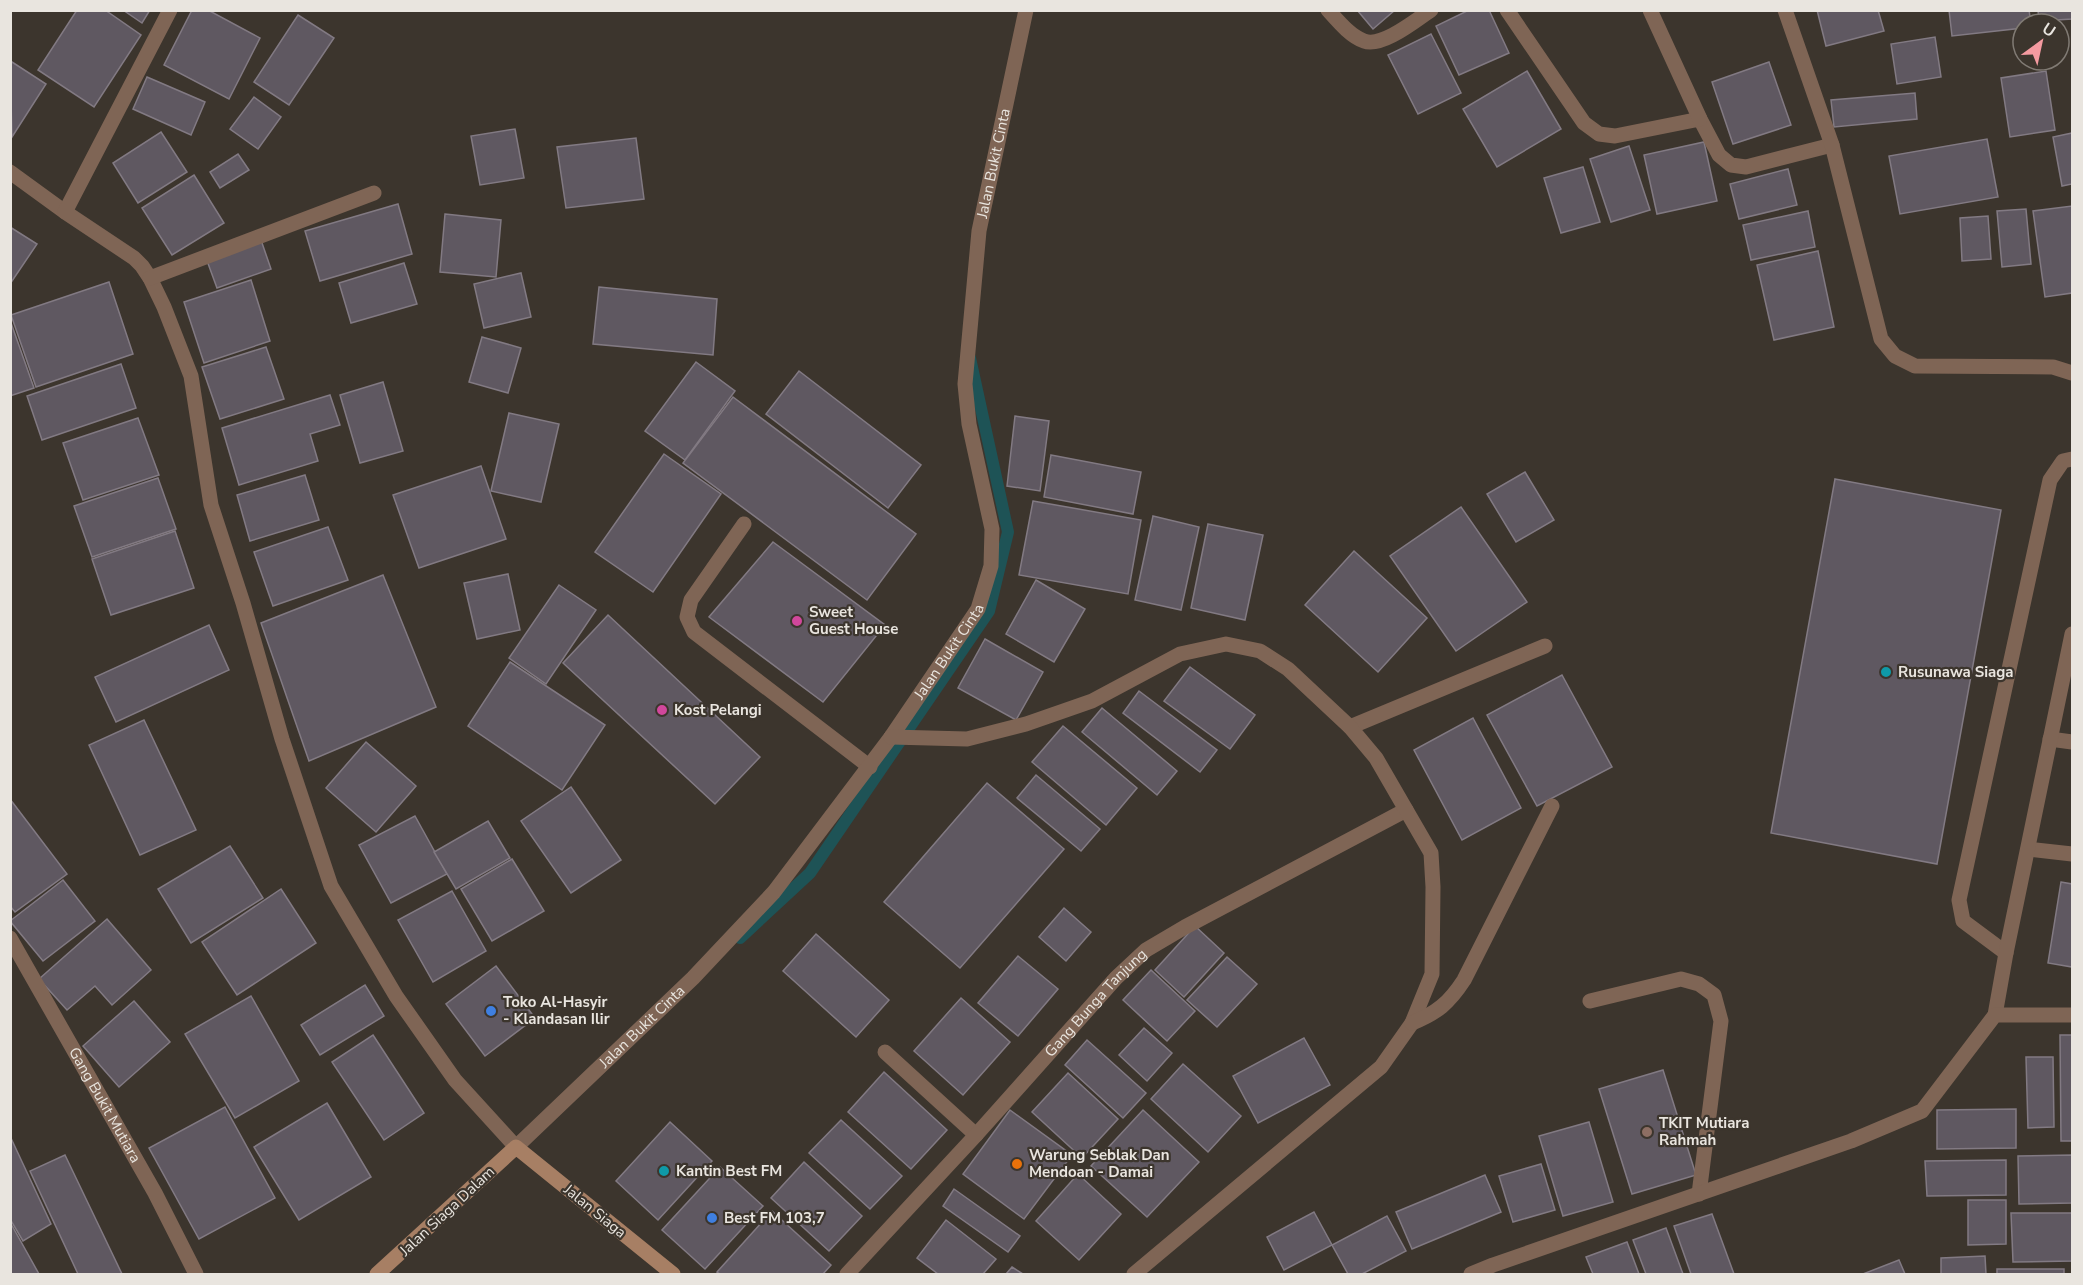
<svg xmlns="http://www.w3.org/2000/svg" width="2083" height="1285" font-family="'Nunito Sans',sans-serif">
<style>
.lines{fill:none;stroke-linecap:round;stroke-linejoin:round}
.stream{stroke:#1e5356;stroke-width:12}
.building{fill:#5f5861;stroke:#827a83;stroke-width:1.5}
.lane{stroke:#7f6555;stroke-width:15}
.street{stroke:#7f6555;stroke-width:15}
.secondary{stroke:#a77f64;stroke-width:15}
.hotel-dot{fill:#d1479c;stroke:#3c352d;stroke-width:2}
.culture-dot{fill:#0f9aa8;stroke:#3c352d;stroke-width:2}
.shop-dot{fill:#3f7fe0;stroke:#3c352d;stroke-width:2}
.education-dot{fill:#8d6e63;stroke:#3c352d;stroke-width:2}
.food-dot{fill:#e8710a;stroke:#3c352d;stroke-width:2}
.labels{text-anchor:middle;stroke-width:4.5;stroke-linejoin:round;paint-order:stroke}
.street-label{font-size:15px;fill:#e9e5df;stroke:#3c352d}
.poi-label{font-size:15px;font-weight:bold;fill:#e9e5df;stroke:#3c352d;text-anchor:start}
</style>
<rect width="100%" height="100%" fill="#3c352d"/>
<g class="lines">
<!-- stream -->
<path class="stream" d="M740,938L810,873L989,611L1008,532L970,358"/>
</g>
<!-- building -->
<g class="building">
<path d="M77,10H105L141,35L94,107L38,70Z"/>
<path d="M123,10H150L142,23Z"/>
<path d="M192,10H208L260,38L229,99L164,65Z"/>
<path d="M1357,10H1395L1373,29Z"/>
<path d="M1469,10H1489L1509,53L1459,75L1436,26Z"/>
<path d="M1817,10H1878L1884,31L1826,46Z"/>
<path d="M1949,10H2029L2031,24H2023V28L1952,36Z"/>
<path d="M2038,10H2072V19L2039,21Z"/>
<path d="M298,15L334,38L289,105L254,82Z"/>
<path d="M1431,34L1461,93L1418,114L1388,55Z"/>
<path d="M1935,37L1941,77L1897,84L1891,44Z"/>
<path d="M12,62L46,84L12,137L10,65Z"/>
<path d="M1769,62L1791,125L1733,144L1712,82Z"/>
<path d="M1527,71L1561,129L1497,167L1463,109Z"/>
<path d="M2046,71L2055,130L2010,137L2001,78Z"/>
<path d="M147,77L205,102L191,135L133,109Z"/>
<path d="M1915,93L1917,119L1834,127L1831,100Z"/>
<path d="M254,97L281,117L258,149L230,129Z"/>
<path d="M515,129L524,178L480,185L471,136Z"/>
<path d="M161,132L187,172L138,203L113,163Z"/>
<path d="M2072,133V184L2062,186L2053,137Z"/>
<path d="M636,138L644,199L566,208L557,147Z"/>
<path d="M1987,139L1998,197L1900,214L1889,156Z"/>
<path d="M1704,142L1717,201L1657,214L1644,155Z"/>
<path d="M1629,146L1650,210L1611,222L1590,159Z"/>
<path d="M238,154L249,170L220,188L210,172Z"/>
<path d="M1583,167L1600,222L1561,233L1544,178Z"/>
<path d="M1788,169L1797,205L1739,219L1730,184Z"/>
<path d="M194,175L224,223L172,255L142,208Z"/>
<path d="M398,204L412,254L320,281L305,231Z"/>
<path d="M2072,206V293L2045,297L2033,211Z"/>
<path d="M2026,209L2031,264L2002,267L1997,211Z"/>
<path d="M1808,211L1815,247L1751,260L1743,225Z"/>
<path d="M445,214L501,220L496,277L440,272Z"/>
<path d="M1988,216L1991,259L1962,261L1960,218Z"/>
<path d="M10,227L37,244L10,284Z"/>
<path d="M261,240L271,269L217,288L206,258Z"/>
<path d="M1818,251L1834,327L1774,340L1757,265Z"/>
<path d="M404,263L417,304L351,323L339,283Z"/>
<path d="M521,273L531,317L484,328L474,284Z"/>
<path d="M251,280L270,341L204,363L184,302Z"/>
<path d="M109,282L133,354L36,387L11,315Z"/>
<path d="M599,287L717,299L713,355L593,344Z"/>
<path d="M10,320L34,388L10,396Z"/>
<path d="M482,337L521,348L508,393L469,382Z"/>
<path d="M266,347L284,399L220,419L202,367Z"/>
<path d="M696,362L735,391L685,460L645,431Z"/>
<path d="M121,364L136,408L42,440L27,396Z"/>
<path d="M799,371L921,465L888,508L766,414Z"/>
<path d="M383,382L403,451L360,463L340,395Z"/>
<path d="M330,395L340,425L310,434L318,461L239,485L222,428Z"/>
<path d="M733,397L916,534L867,600L683,463Z"/>
<path d="M509,413L559,424L541,502L491,491Z"/>
<path d="M1015,416L1049,421L1040,491L1007,486Z"/>
<path d="M138,418L159,475L83,500L63,443Z"/>
<path d="M664,454L721,494L653,592L595,552Z"/>
<path d="M1051,455L1141,472L1133,514L1044,497Z"/>
<path d="M481,466L506,539L419,568L393,495Z"/>
<path d="M1525,472L1554,520L1516,542L1487,494Z"/>
<path d="M305,475L319,520L250,541L237,495Z"/>
<path d="M158,478L176,529L92,557L74,506Z"/>
<path d="M1835,479L2001,510L1937,864L1771,833Z"/>
<path d="M1033,501L1141,520L1128,594L1019,575Z"/>
<path d="M1461,507L1527,602L1456,651L1390,556Z"/>
<path d="M1153,516L1199,527L1181,610L1135,600Z"/>
<path d="M1208,524L1263,535L1245,620L1191,608Z"/>
<path d="M328,527L348,580L273,606L254,552Z"/>
<path d="M175,531L194,588L111,615L92,559Z"/>
<path d="M773,542L885,625L823,702L709,617Z"/>
<path d="M1354,551L1427,618L1378,672L1305,605Z"/>
<path d="M508,574L520,630L477,639L464,583Z"/>
<path d="M383,575L436,707L309,761L261,623Z"/>
<path d="M1036,580L1085,609L1054,662L1006,634Z"/>
<path d="M559,585L596,610L546,684L509,658Z"/>
<path d="M608,615L760,757L715,804L563,663Z"/>
<path d="M209,625L229,670L116,722L95,677Z"/>
<path d="M985,639L1043,672L1016,720L958,688Z"/>
<path d="M510,662L605,725L562,790L468,726Z"/>
<path d="M1190,667L1255,715L1230,749L1164,701Z"/>
<path d="M1562,675L1612,767L1537,806L1487,715Z"/>
<path d="M1139,691L1217,750L1200,772L1123,713Z"/>
<path d="M1102,708L1177,771L1157,795L1082,732Z"/>
<path d="M1473,718L1521,808L1462,840L1414,750Z"/>
<path d="M144,720L196,830L140,855L89,745Z"/>
<path d="M1063,726L1137,788L1106,825L1032,762Z"/>
<path d="M366,742L416,786L376,832L326,788Z"/>
<path d="M1036,775L1100,829L1081,851L1017,798Z"/>
<path d="M987,783L1064,849L960,968L884,902Z"/>
<path d="M571,787L621,860L571,893L521,821Z"/>
<path d="M10,799L67,874L15,912L10,906Z"/>
<path d="M415,816L447,874L391,903L359,845Z"/>
<path d="M488,821L510,858L456,889L434,852Z"/>
<path d="M230,846L263,898L191,943L158,889Z"/>
<path d="M512,859L544,911L492,941L461,889Z"/>
<path d="M63,880L95,921L43,961L10,921Z"/>
<path d="M2061,882L2072,884V967L2048,963Z"/>
<path d="M281,889L316,943L237,995L202,942Z"/>
<path d="M452,891L486,951L433,982L398,920Z"/>
<path d="M1064,908L1091,932L1066,961L1039,937Z"/>
<path d="M107,919L151,970L112,1005L95,986L67,1010L39,979Z"/>
<path d="M1195,926L1224,953L1184,997L1155,970Z"/>
<path d="M816,934L889,1000L856,1037L783,971Z"/>
<path d="M1018,956L1058,989L1018,1036L978,1003Z"/>
<path d="M1227,957L1257,984L1217,1027L1187,1000Z"/>
<path d="M496,966L535,1018L485,1056L446,1004Z"/>
<path d="M1151,970L1195,1011L1167,1041L1123,1000Z"/>
<path d="M365,985L384,1016L320,1055L301,1025Z"/>
<path d="M251,996L299,1081L235,1118L185,1034Z"/>
<path d="M961,998L1010,1042L963,1095L914,1051Z"/>
<path d="M134,1001L170,1042L119,1087L83,1046Z"/>
<path d="M1144,1028L1172,1053L1147,1081L1119,1055Z"/>
<path d="M373,1035L424,1113L384,1140L332,1062Z"/>
<path d="M2060,1035H2072V1141H2061Z"/>
<path d="M1304,1038L1330,1085L1258,1123L1233,1076Z"/>
<path d="M1087,1040L1146,1093L1123,1118L1065,1065Z"/>
<path d="M2026,1057H2053L2054,1127L2028,1128Z"/>
<path d="M1183,1064L1241,1116L1208,1152L1151,1099Z"/>
<path d="M1663,1070L1696,1175L1632,1194L1599,1089Z"/>
<path d="M884,1072L947,1130L911,1169L848,1112Z"/>
<path d="M1068,1073L1118,1119L1082,1158L1032,1112Z"/>
<path d="M327,1103L371,1177L299,1220L254,1147Z"/>
<path d="M225,1107L275,1198L199,1239L149,1148Z"/>
<path d="M2016,1109V1148L1937,1149V1110Z"/>
<path d="M1010,1110L1072,1155L1024,1219L963,1174Z"/>
<path d="M1143,1110L1199,1162L1147,1217L1091,1166Z"/>
<path d="M841,1120L902,1176L870,1209L809,1153Z"/>
<path d="M670,1122L712,1161L658,1220L616,1181Z"/>
<path d="M1589,1122L1613,1202L1563,1216L1539,1136Z"/>
<path d="M10,1136L51,1224L23,1241L10,1219Z"/>
<path d="M65,1155L122,1274H78L30,1171Z"/>
<path d="M2072,1155V1203L2019,1204L2018,1156Z"/>
<path d="M2006,1160V1195L1927,1196L1925,1161Z"/>
<path d="M804,1162L862,1216L829,1251L771,1198Z"/>
<path d="M1541,1164L1555,1210L1513,1222L1499,1176Z"/>
<path d="M720,1167L763,1206L705,1269L662,1230Z"/>
<path d="M1078,1174L1121,1214L1079,1260L1036,1221Z"/>
<path d="M1485,1175L1501,1212L1412,1249L1396,1212Z"/>
<path d="M954,1189L1020,1236L1008,1252L943,1206Z"/>
<path d="M1968,1200H2006V1244L1968,1245Z"/>
<path d="M772,1211L831,1265L823,1274H720L717,1272Z"/>
<path d="M1314,1212L1332,1245L1284,1270L1267,1237Z"/>
<path d="M2011,1213H2072V1261L2013,1262Z"/>
<path d="M1712,1214L1734,1274H1691L1674,1226Z"/>
<path d="M1387,1216L1406,1251L1362,1274H1348L1332,1245Z"/>
<path d="M946,1220L996,1259L983,1274H938L917,1258Z"/>
<path d="M10,1222L39,1274H10Z"/>
<path d="M1666,1228L1683,1274H1646L1633,1240Z"/>
<path d="M1627,1242L1639,1274H1593L1586,1257Z"/>
<path d="M1985,1256L1986,1274H1941V1258Z"/>
<path d="M1899,1260L1905,1274H1863Z"/>
<path d="M1012,1267L1023,1274H1006Z"/>
<rect x="1997" y="1269" width="67" height="5"/>
</g>
<g class="lines">
<!-- lane -->
<g class="lane">
<path d="M10,172L65,212"/>
<path d="M744,524L691,600L687,617L694,632L870,767"/>
<path id="s1" d="M10,938L155,1193L196,1274"/>
<path d="M2006,953L1963,921L1959,900L2050,480L2063,461L2072,459"/>
<path d="M885,1052L976,1135"/>
<path id="s2" d="M847,1274L976,1135L1116,978L1146,950L1185,927L1406,810"/>
</g>
<!-- street -->
<g class="street">
<path id="s3" d="M170,10L65,212L134,258L142,266L150,278L164,307L191,376L211,505L243,603L282,739L331,886L396,996L455,1080L516,1147L693,978L774,892L891,737L978,609L991,566L992,529L969,424L965,384L979,231L1026,10"/>
<path d="M1328,10C1338,21 1350,36 1364,41C1382,48 1416,20 1431,10"/>
<path d="M1507,10L1584,123L1599,134L1615,136L1700,119L1719,155L1731,165L1746,167L1832,145"/>
<path d="M1650,10L1700,119"/>
<path d="M1785,10L1832,145L1881,339L1895,356L1915,366L2053,367L2072,373"/>
<path d="M150,278L374,193"/>
<path d="M1350,727L1545,646"/>
<path d="M891,737L967,739L1026,724L1092,701L1180,654L1226,644L1260,651L1288,669L1350,727L1376,758L1431,853L1433,887L1432,974L1412,1023L1381,1067L1134,1274"/>
<path d="M2050,739L2072,742"/>
<path d="M2028,849L2072,854"/>
<path d="M1590,1001L1681,979L1699,984L1714,995L1721,1021L1699,1194"/>
<path d="M1995,1015L2006,953L2072,634"/>
<path d="M1412,1023C1437,1013 1449,1003 1464,980L1552,806"/>
<path d="M1471,1274L1493,1265L1851,1141L1922,1111L1995,1015H2072"/>
</g>
<!-- secondary -->
<path class="secondary" d="M377,1274L516,1147L673,1274"/>
</g>
<!-- markers -->
<g class="hotel-dot">
<circle cx="797" cy="621" r="6"/>
<circle cx="662" cy="710" r="6"/>
</g>
<g class="culture-dot">
<circle cx="1886" cy="672" r="6"/>
<circle cx="664" cy="1171" r="6"/>
</g>
<g class="shop-dot">
<circle cx="491" cy="1011" r="6"/>
<circle cx="712" cy="1218" r="6"/>
</g>
<circle class="education-dot" cx="1647" cy="1132" r="6"/>
<circle class="food-dot" cx="1017" cy="1164" r="6"/>
<g class="labels">
<!-- street labels -->
<g class="street-label">
<text dy="5" stroke="none"><textPath href="#s3" startOffset="2458">Jalan Bukit Cinta</textPath></text>
<text dy="5" stroke="none"><textPath href="#s3" startOffset="1954">Jalan Bukit Cinta</textPath></text>
<text dy="5" stroke="none"><textPath href="#s2" startOffset="368">Gang Bunga Tanjung</textPath></text>
<text dy="5" stroke="none"><textPath href="#s3" startOffset="1468">Jalan Bukit Cinta</textPath></text>
<text dy="5" stroke="none"><textPath href="#s1" startOffset="192">Gang Bukit Mutiara</textPath></text>
<text transform="translate(447 1211) rotate(-43)" y="5">Jalan Siaga Dalam</text>
<text transform="translate(595 1211) rotate(39)" y="5">Jalan Siaga</text>
</g>
<!-- poi labels -->
<g class="poi-label">
<text x="809" y="617">Sweet<tspan x="809" dy="17">Guest House</tspan></text>
<text x="1898" y="677">Rusunawa Siaga</text>
<text x="674" y="715">Kost Pelangi</text>
<text x="503" y="1007">Toko Al-Hasyir<tspan x="503" dy="17">- Klandasan Ilir</tspan></text>
<text x="1659" y="1128">TKIT Mutiara<tspan x="1659" dy="17">Rahmah</tspan></text>
<text x="1029" y="1160">Warung Seblak Dan<tspan x="1029" dy="17">Mendoan - Damai</tspan></text>
<text x="676" y="1176">Kantin Best FM</text>
<text x="724" y="1223">Best FM 103,7</text>
</g>
</g>
<!-- border -->
<rect width="2083" height="1285" fill="none" stroke="#e9e5df" stroke-width="24"/>
<!-- north arrow -->
<g transform="translate(2041 42) rotate(33)"><circle r="28" fill="#3c352d" stroke="#817b74" stroke-width="1.5"/>
<path d="M0-4.5L10 22L0 15L-10 22Z" fill="#f49aa0"/>
<text y="-9" font-size="16" font-weight="bold" text-anchor="middle" fill="#e9e5df">U</text>
</g>
</svg>
